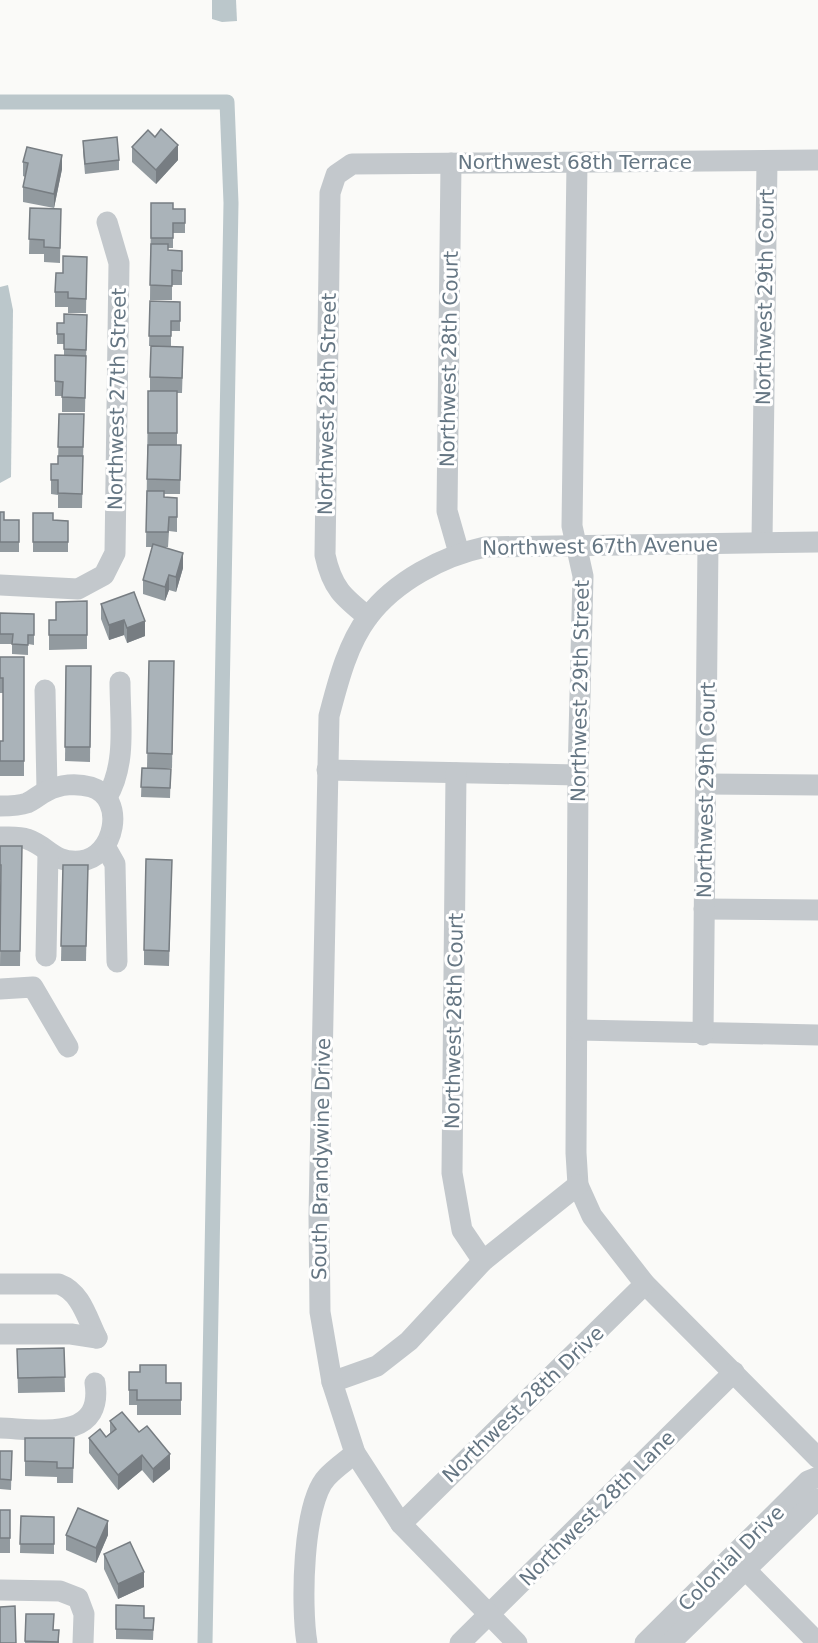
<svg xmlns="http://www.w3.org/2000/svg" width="818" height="1643" font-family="'DejaVu Sans',sans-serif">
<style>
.water{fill:#bbc7cb}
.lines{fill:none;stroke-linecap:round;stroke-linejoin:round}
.canal{stroke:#bbc7cb;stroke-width:15}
.minor{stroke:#c3c8cc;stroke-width:21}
.wall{fill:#929a9f}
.shaded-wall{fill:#777d82}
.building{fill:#aab3b9;stroke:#777d82;stroke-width:1.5}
.labels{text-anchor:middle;stroke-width:6;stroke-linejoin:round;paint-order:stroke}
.street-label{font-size:20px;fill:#657683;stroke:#fff}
</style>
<rect width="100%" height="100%" fill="#fafaf8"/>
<!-- water -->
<g class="water">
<path d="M212,0H236L237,21L222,22L212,19Z"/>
<path d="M8,285L13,310L11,477L0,483V287Z"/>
</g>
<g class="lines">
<!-- canal -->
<path class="canal" d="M0,102H227L231,203L205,1643"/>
<!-- minor -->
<g class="minor">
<path d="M451,163L447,511L459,553"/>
<path d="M577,163L572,526L583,576L578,775L576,1153L578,1185L592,1216L645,1284L818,1458"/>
<path d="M762,541L767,161"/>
<path d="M0,585L78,589L104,575L115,553L119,263L107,222"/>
<path d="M368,617C343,597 332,588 325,555L330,193L336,175L352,164L818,160"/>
<path d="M45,690L47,790"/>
<path d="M327,770L578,775"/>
<path d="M456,773L452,1173L462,1230L483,1261"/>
<path d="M706,784L818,785"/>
<path d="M107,797C127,764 120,720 120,682"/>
<path d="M0,806C9,806 19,806 27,803C34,800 40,794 47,791C60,784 77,783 91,787C127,798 115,858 80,861C52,863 50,847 27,839C19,836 8,837 0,837"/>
<path d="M106,848L115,864L117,962"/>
<path d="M704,909L818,910"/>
<path d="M46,956L48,853"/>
<path d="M0,989L33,987L68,1047"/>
<path d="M578,1030L818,1035"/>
<path d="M703,1035L708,544"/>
<path d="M0,1284H59C81,1292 87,1318 97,1338"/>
<path d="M0,1334H71L97,1338"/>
<path d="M332,1382L377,1366L409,1341L483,1261L578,1185"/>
<path d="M0,1428C37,1429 104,1443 95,1383"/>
<path d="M401,1524L645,1284"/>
<path d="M736,1560L818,1643"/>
<path d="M0,1590L60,1591L78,1598L84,1614L83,1643"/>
<path d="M307,1643C301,1608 302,1503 327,1477C335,1468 346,1461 355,1453"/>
<path d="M460,1643L734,1372"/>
<path d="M517,1643L401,1524L355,1453L332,1382L320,1312L319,1216L329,716C338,682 347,645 368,617C395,581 443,556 485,547L818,542"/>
<path d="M645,1643L808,1481L818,1477"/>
<path d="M670,1643L818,1499"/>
</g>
</g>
<!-- wall -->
<g class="wall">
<path d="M155,137L178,160L156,184L132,162V147Z"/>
<path d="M83,141L119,160V170L85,174L83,151Z"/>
<path d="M23,162L62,169L54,208L23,202V187L25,177L23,176Z"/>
<path d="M151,203L173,209H185V233H173V248H168V250L182,251V285H172V300H150Z"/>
<path d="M30,208L61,209L60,263L44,262V254H29Z"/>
<path d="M87,257L86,313H68V307H55V292L63,273Z"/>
<path d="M150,301L180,302V331H171V346H149Z"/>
<path d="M87,315L85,412H62V396H55V355L64,356V344H57V323H64Z"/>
<path d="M183,362L182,393H177V445H181L180,494H164V497L177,498V532L169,531L168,547H164L183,568L176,592L169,590L165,601L143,594V580L152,547H146L148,391H150V377Z"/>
<path d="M59,414H84L82,508H58V495L51,494V480L58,464Z"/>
<path d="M0,512L4,520H19V552H0Z"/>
<path d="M33,513L53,520L68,521V552H33Z"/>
<path d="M87,601V649L49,650V620H56Z"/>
<path d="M101,604L145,636L127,643L124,635L109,640L101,619Z"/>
<path d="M0,613L34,614V645L28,644V655L12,654V644H0Z"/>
<path d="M0,657H24V776H0V741H3V693H0Z"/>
<path d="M149,661H174L172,768H147Z"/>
<path d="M66,666H91L90,762L65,761Z"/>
<path d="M142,768L171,769L170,798L141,797Z"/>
<path d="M0,846H22L20,966H0L1,880H0Z"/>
<path d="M172,860L169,966L144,965V950Z"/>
<path d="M63,865H88L86,961H61Z"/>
<path d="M64,1348L65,1392L18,1393L17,1349Z"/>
<path d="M129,1372L166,1383H181V1415H137V1405H129Z"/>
<path d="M110,1421L170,1469L153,1483L142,1470L118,1490L89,1453V1438L106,1437L110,1433Z"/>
<path d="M25,1438H74L73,1483H57V1477L25,1476Z"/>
<path d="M0,1451H12L11,1490L0,1489Z"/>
<rect x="0" y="1510" width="10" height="43"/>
<path d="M21,1516L54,1517V1554L20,1553Z"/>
<path d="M66,1535H108L96,1563L66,1550Z"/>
<path d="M104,1554L144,1587L118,1599L104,1569Z"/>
<path d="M116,1605L144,1618H154L153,1640L116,1639Z"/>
<path d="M26,1614L54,1630H59V1643H25Z"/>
</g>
<!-- shaded-wall -->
<g class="shaded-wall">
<path d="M178,145V160L156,184V170Z"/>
<path d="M62,155V169L54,208V194Z"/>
<path d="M183,553V568L176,592V577Z"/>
<path d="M169,575V590L165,601V587Z"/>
<path d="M124,620V635L109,640V625Z"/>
<path d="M145,621V636L127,643V628Z"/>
<path d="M170,1454V1469L153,1483V1469Z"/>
<path d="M142,1455V1470L118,1490V1475Z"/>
<path d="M108,1521V1535L96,1563V1548Z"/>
<path d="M144,1572V1587L118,1599V1584Z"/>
</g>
<!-- building -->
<g class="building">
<path d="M161,129L178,145L156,170L132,147L148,130L155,137Z"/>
<path d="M117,137L119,160L85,164L83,141Z"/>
<path d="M27,147L62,155L54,194L23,187L28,163L23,162Z"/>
<path d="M151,203H173V209H185V223H173V238H151Z"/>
<path d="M30,208L61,209L60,248L44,247V240L29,239Z"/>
<path d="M151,244H168V250L182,251V271L172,270V286L150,285Z"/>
<path d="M63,256L87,257L86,299L68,298V292H55L56,273H63Z"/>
<path d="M150,301L180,302V321H171V336H149Z"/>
<path d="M64,314L87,315L86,350L64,349V334H57V323H64Z"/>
<path d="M151,346L183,347L182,378L150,377Z"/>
<path d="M55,355L86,356L85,398L62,397L63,382L55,381Z"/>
<rect x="148" y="391" width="29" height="42"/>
<path d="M59,414H84L83,447H58Z"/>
<path d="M148,445H181L180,480L147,479Z"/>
<path d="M58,456H83L82,494L58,493V480H51V464H58Z"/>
<path d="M147,491H164V497L177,498V517H169L168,532H146Z"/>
<path d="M0,512H4V520H19V542H0Z"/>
<path d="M33,513H53V520L68,521V542H33Z"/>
<path d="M153,544L183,553L176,577L169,575L165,587L143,580Z"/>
<path d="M134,592L145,621L127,628L124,620L109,625L101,604Z"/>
<path d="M87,601V635H49V620H56V602Z"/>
<path d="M0,613L34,614V635H28V645L12,644L13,634H0Z"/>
<path d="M0,657H24V761H0V741H3V678H0Z"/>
<path d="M149,661H174L172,754L147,753Z"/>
<path d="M66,666H91L90,747H65Z"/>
<path d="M142,768L171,769L170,788L141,787Z"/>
<path d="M0,846H22L20,951H0L1,865H0Z"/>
<path d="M146,859L172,860L169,951L144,950Z"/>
<path d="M63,865H88L86,946H61Z"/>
<path d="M64,1348L65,1377L18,1378L17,1349Z"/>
<path d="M140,1365H166V1383H181V1400H137V1390H129V1372H140Z"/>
<path d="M122,1412L139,1432L147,1426L170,1454L153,1469L142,1455L118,1475L89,1438L100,1429L106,1437L116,1429L110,1421Z"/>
<path d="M25,1438H74L73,1468H57V1462L25,1461Z"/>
<path d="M0,1451H12L11,1480L0,1479Z"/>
<path d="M78,1508L108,1521L96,1548L66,1535Z"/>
<rect x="0" y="1510" width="10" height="28"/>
<path d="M21,1516L54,1517V1544H20Z"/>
<path d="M130,1542L144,1572L118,1584L104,1554Z"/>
<path d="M116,1605L144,1606V1618H154L153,1630L116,1629Z"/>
<path d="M15,1606L16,1643H0V1607Z"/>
<path d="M26,1614H54L53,1630H59L58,1642L25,1641Z"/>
</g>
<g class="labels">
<!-- street labels -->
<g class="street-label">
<text x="575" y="169">Northwest 68th Terrace</text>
<text transform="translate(765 297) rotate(-89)" y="7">Northwest 29th Court</text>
<text transform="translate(449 359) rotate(-89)" y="7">Northwest 28th Court</text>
<text transform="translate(117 399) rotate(-89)" y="7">Northwest 27th Street</text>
<text transform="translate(327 404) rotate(-89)" y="7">Northwest 28th Street</text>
<text transform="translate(600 546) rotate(-1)" y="7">Northwest 67th Avenue</text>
<text transform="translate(580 691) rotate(-89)" y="7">Northwest 29th Street</text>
<text transform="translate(706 790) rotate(-89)" y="7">Northwest 29th Court</text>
<text transform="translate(454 1021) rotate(-89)" y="7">Northwest 28th Court</text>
<text transform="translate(321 1159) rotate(-89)" y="7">South Brandywine Drive</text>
<text transform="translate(523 1404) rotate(-44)" y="7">Northwest 28th Drive</text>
<text transform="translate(597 1508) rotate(-45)" y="7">Northwest 28th Lane</text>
<text transform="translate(731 1558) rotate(-45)" y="7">Colonial Drive</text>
</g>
</g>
</svg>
